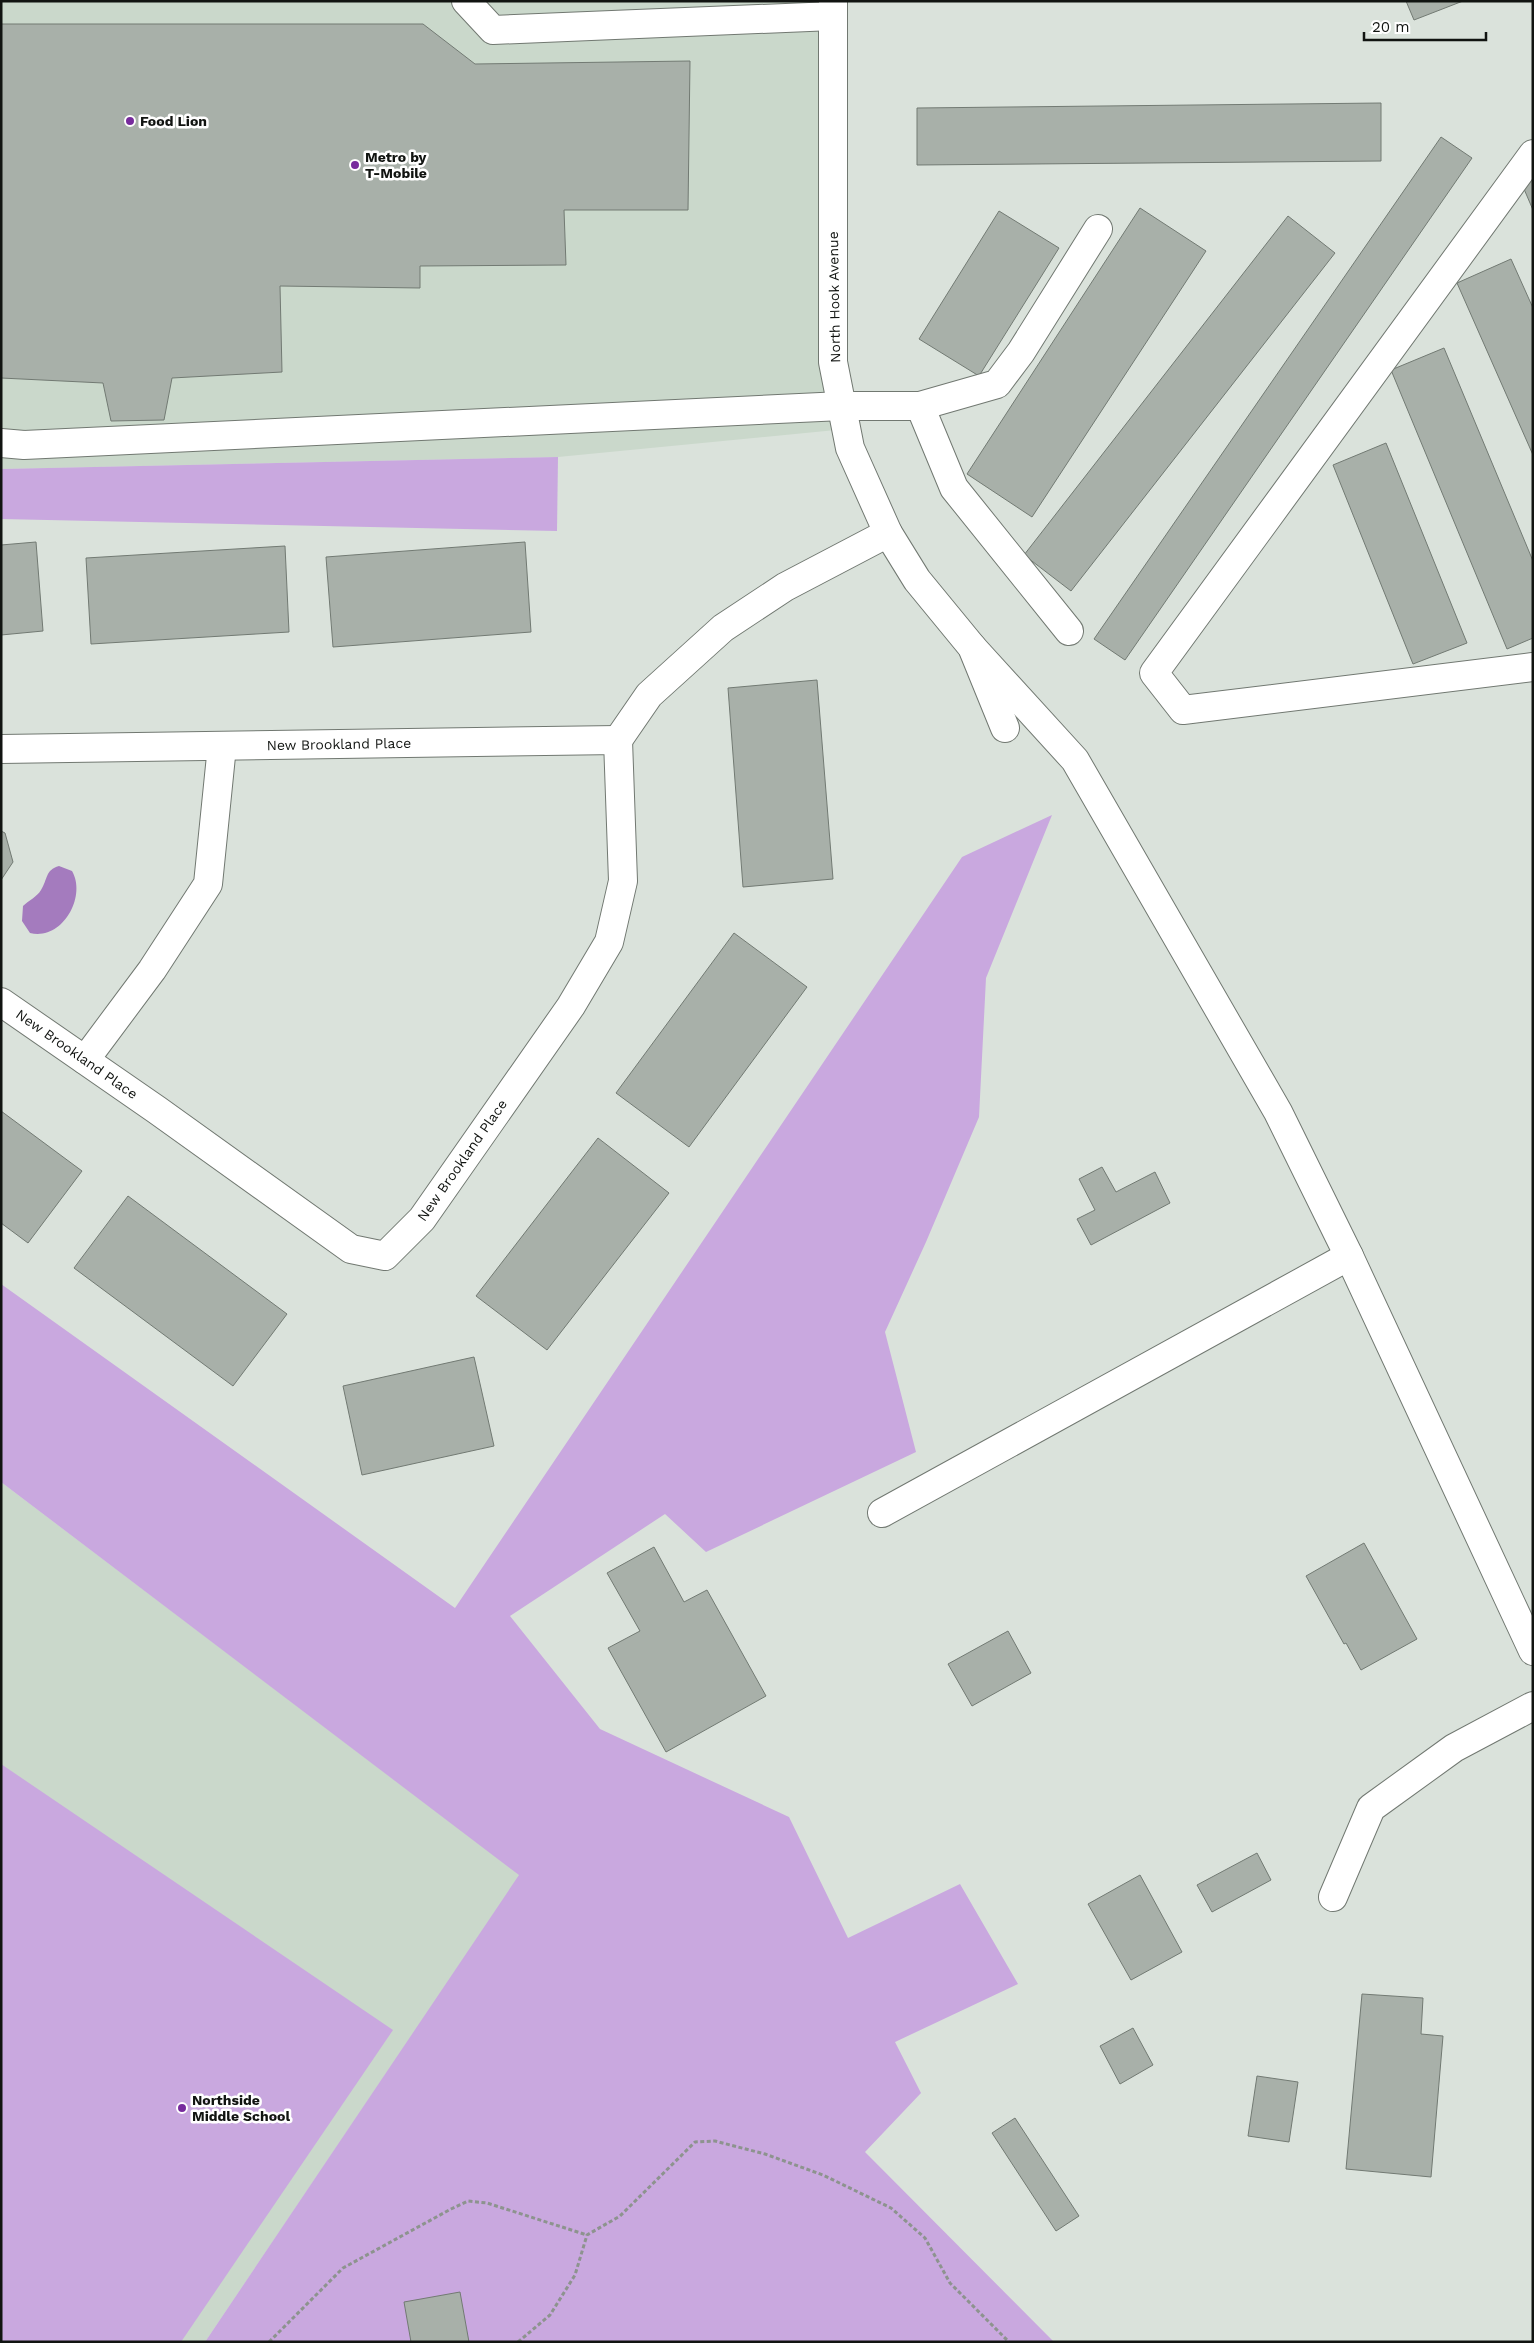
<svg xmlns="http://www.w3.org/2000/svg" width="1534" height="2343" font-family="'Work Sans',sans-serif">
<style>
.built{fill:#cad8cb}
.green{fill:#c9a8df}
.water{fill:#a47bbe}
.building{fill:#a8b0a9;stroke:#727a73}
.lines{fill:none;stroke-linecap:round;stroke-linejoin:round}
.minor-casing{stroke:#717871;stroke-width:30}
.path{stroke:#8d938e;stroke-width:3;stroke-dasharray:4 2.5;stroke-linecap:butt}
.minor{stroke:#fff;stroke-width:28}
.poi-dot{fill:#772b9d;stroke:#fff;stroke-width:2}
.labels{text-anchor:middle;stroke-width:5;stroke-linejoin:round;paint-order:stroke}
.poi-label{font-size:14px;font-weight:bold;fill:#111411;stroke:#fff;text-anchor:start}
.street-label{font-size:14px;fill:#111411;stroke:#fff}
</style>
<rect width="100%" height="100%" fill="#dae2db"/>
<!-- built -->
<g class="built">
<path d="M1,1H833L846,429L558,457L1,469Z"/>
<path d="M1,1482L520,1875L205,2342H1Z"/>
</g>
<!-- green -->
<g class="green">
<path d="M558,457L557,531L1,519V469Z"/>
<path d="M1052,815L986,978L979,1117L926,1242L885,1332L916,1452L706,1552L665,1514L510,1616L600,1729L789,1817L848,1938L960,1884L1018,1984L895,2042L921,2093L865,2152L1054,2342H205L519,1875L1,1482V1284L455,1608L962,857Z"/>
<path d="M1,1764L393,2030L181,2342H1Z"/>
</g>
<!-- water -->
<path class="water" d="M59,866L72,871C87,897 62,941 30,933L22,921L23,906C29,900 37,897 41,890C48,879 45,870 59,866Z"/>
<!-- building -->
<g class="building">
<path d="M1406,1H1463L1414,20Z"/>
<path d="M1,24H423L475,64L690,61L688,210H564L566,265L420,266V288L280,286L282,372L172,378L164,420L111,421L103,383L1,378Z"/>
<path d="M1381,103V161L917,165V108Z"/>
<path d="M1441,137L1472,158L1125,660L1094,639Z"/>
<path d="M1533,177V210L1521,182Z"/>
<path d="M1140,208L1206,251L1032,517L967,474Z"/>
<path d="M999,211L1059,248L979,376L919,339Z"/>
<path d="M1288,216L1335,253L1071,591L1024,555Z"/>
<path d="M1511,259L1533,308V455L1457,283Z"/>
<path d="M1444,348L1533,561V638L1507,649L1391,370Z"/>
<path d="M1386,443L1467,643L1413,664L1333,465Z"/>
<path d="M36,542L43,631L1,635V545Z"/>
<path d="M525,542L531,632L333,647L326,557Z"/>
<path d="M285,546L289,632L91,644L86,558Z"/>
<path d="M817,680L833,879L743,887L728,688Z"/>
<path d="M1,831L5,833L13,862L1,880Z"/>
<path d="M734,933L807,987L689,1147L616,1093Z"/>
<path d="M1,1111L82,1171L28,1243L1,1223Z"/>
<path d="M598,1138L669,1193L547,1350L476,1296Z"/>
<path d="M1102,1167L1116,1192L1155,1172L1170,1203L1091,1245L1077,1219L1095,1210L1079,1179Z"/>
<path d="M128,1196L287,1314L233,1386L74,1268Z"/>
<path d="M474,1357L494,1446L362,1475L343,1386Z"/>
<path d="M1364,1543L1417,1639L1361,1670L1346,1643L1344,1644L1306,1576Z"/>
<path d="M654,1547L684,1602L707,1590L766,1696L666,1752L608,1648L640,1631L607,1573Z"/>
<path d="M1008,1631L1031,1673L972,1706L948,1664Z"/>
<path d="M1257,1853L1271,1880L1212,1912L1197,1885Z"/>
<path d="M1140,1875L1182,1952L1131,1980L1088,1904Z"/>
<path d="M1362,1994L1423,1998L1421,2034L1443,2036L1431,2177L1346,2169Z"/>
<path d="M1133,2028L1153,2065L1120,2084L1100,2046Z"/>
<path d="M1257,2076L1298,2082L1289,2142L1248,2136Z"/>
<path d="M1015,2118L1079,2216L1056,2231L992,2133Z"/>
<path d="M460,2292L469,2342H411L404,2302Z"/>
</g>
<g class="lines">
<!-- minor casing -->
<g class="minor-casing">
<g id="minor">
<path d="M466,1L493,30L833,16"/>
<path d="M833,1V362L850,448L888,533L917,580L972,647L1005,728"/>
<path d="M1533,154L1154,673L1183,710L1533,667"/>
<path d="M920,406L997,384L1021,352L1098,229"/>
<path d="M1,443L24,445L842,406H920L954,488L1069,631"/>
<path d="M972,647L1075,760L1278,1112L1349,1256L1533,1651"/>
<path d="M618,740L649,695L723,628L785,587L888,533"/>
<path d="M1,749L618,740L623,881L609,942L571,1006L422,1219L385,1256L351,1249L157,1110L1,1002"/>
<path d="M85,1060L152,970L208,884L222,746"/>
<path d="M882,1513L1349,1256"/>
<path d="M1333,1897L1371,1808L1454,1748L1533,1706"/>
</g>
</g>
<!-- path -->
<g class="path">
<path d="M269,2342L343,2268L451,2209L468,2201L487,2203L587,2235"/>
<path d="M518,2342L550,2315L575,2275L587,2235L620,2216L695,2142L715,2141L765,2154L823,2175L891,2208L925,2238L950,2283L1009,2342"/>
</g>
<!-- minor -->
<use href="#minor" class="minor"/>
</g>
<!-- markers -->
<g class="poi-dot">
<circle cx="130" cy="121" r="5"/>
<circle cx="355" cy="165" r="5"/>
<circle cx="182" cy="2108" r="5"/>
</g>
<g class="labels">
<!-- poi labels -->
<g class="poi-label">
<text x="140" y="126">Food Lion</text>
<text x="365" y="162">Metro by<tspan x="365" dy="16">T-Mobile</tspan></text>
<text x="192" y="2105">Northside<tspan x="192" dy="16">Middle School</tspan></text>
</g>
<!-- street labels -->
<g class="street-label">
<text transform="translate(834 297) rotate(-91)" y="5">North Hook Avenue</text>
<text transform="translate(339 744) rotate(-1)" y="5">New Brookland Place</text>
<text transform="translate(77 1054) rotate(35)" y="5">New Brookland Place</text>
<text transform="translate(462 1160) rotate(-55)" y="5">New Brookland Place</text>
</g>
</g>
<!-- border -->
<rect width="1534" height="2343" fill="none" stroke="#111411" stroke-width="5"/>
<!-- scale -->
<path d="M1364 32v8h122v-8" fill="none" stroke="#111411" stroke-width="2.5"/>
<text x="1372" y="32" font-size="15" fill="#111411" stroke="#ffffff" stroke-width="4" paint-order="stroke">20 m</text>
</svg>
